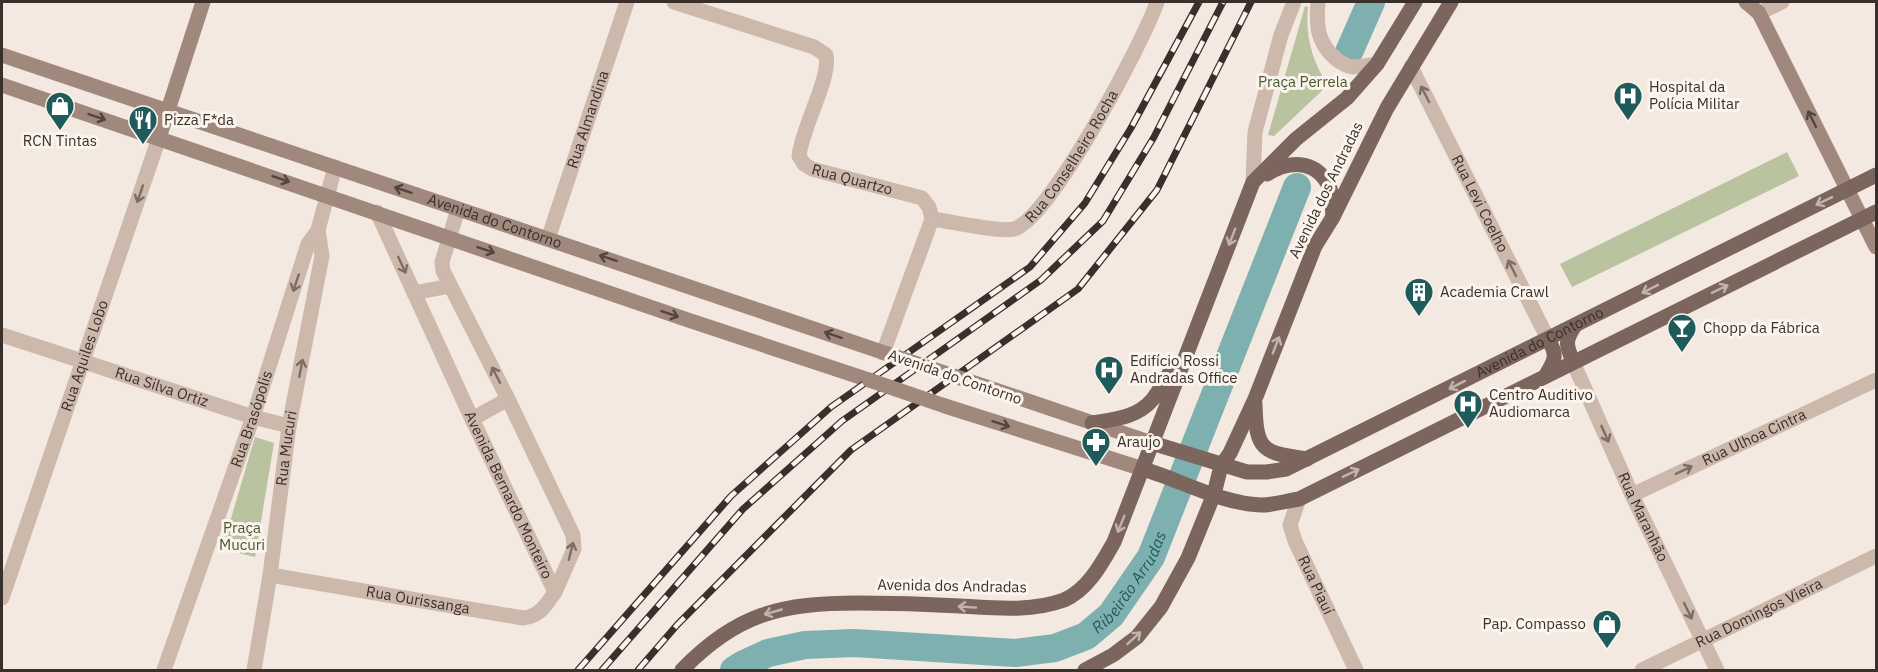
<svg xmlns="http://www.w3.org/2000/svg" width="1878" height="672" font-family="'IBM Plex Sans',sans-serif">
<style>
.green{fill:#b9c3a0}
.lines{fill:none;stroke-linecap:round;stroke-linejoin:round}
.river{stroke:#7fb0b0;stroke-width:28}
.street{stroke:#ccb9ac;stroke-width:15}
.secondary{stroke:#a0887d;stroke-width:15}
.primary{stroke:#7b655c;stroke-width:15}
.rail-casing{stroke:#3a2f2b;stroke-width:7}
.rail{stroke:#faf4ed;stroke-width:4.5;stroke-dasharray:14;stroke-linecap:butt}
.secondary-bridge{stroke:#a0887d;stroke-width:15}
.oneway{stroke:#7c6d65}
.oneway2{stroke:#544540}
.oneway3{stroke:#c1b4ac}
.labels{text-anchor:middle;stroke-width:6;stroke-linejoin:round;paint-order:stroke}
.park-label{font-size:15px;fill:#4b582e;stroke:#faf4ed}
.poi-label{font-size:15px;fill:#3a2f2b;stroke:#faf4ed;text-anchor:start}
.street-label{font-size:15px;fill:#3a2f2b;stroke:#faf4ed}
.water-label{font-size:16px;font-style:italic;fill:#205b5b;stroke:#faf4ed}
</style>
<rect width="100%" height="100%" fill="#f3e9e0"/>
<!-- green -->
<g class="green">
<path d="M1305,6L1308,7C1305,35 1312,62 1328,85L1274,136L1268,135Z"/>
<path d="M1787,152L1799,176L1572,287L1560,264Z"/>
<path d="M255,437L274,443L255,557L222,549Z"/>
</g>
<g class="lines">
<!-- river -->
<g class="river">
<path d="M1349,52L1371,2"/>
<path id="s1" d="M734,670L742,665L768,653L805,645L854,643L1015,653L1055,648L1086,636L1111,615L1151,557L1297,187"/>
</g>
<!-- street -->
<g class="street">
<path id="s2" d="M674,2L814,47L826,55C831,78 802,127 799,156L804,164L812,169L922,198L929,207L932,219"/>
<path d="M1318,2C1316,25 1317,43 1336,59C1341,63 1346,66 1353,67C1361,67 1369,65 1377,64"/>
<path d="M1759,13L1782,2"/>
<path id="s3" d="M1411,67L1548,339"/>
<path d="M1253,182L1255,132L1281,35L1294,2"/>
<path id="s4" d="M377,212L472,419L555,592L574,549L573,535L508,399L443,271L442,262L458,209"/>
<path id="s5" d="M932,219C949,221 1001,233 1014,229C1050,219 1144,41 1157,2"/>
<path id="s6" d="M548,239L627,2"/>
<path d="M414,293L450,286"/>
<path id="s7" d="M2,335L253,417L289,426"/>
<path d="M883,353L932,219"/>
<path id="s8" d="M1573,362L1632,495L1717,670"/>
<path d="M472,419L508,399"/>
<path id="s9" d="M1632,495L1876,380"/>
<path id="s10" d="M1299,499L1290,525L1295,541L1356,670"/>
<path id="s11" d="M270,575L523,618C540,616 546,605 555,592"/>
<path id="s12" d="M2,598L159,138"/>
<path id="s13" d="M164,670L253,417L308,244L318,230L335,167"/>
<path id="s14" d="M254,670L270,575L289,426L322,256L318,230"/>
<path id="s15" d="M1642,670L1876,556"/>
</g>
<!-- secondary -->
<g class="secondary">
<path d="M1746,2L1759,13L1876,247"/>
<path id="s16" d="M2,55L888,354"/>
<path d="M2,85L688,320L869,380"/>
<path d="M159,138L203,2"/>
<path d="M966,380L1152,443"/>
<path d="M945,406L1143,469"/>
</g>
<!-- primary -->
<g class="primary">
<path d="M1267,174C1288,161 1314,159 1328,184C1333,192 1332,207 1333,217"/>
<path d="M1573,362C1567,346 1564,342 1574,327"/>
<path d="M1546,375C1555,360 1558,355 1548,339"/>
<path d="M1255,404C1256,450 1262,453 1307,459"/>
<path d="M1092,423C1115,419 1137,418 1153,399C1161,389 1166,376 1174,367"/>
<path id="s17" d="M1152,443L1247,472H1267L1286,469L1876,175"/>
<path d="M1143,469C1180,480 1223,504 1261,505C1274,505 1286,501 1299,499L1876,212"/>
<path d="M682,670C737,613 782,603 859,603C893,603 926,604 960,606C993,608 1032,612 1064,600C1088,590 1102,563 1114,542L1253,182L1296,139L1347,98L1377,64L1415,2"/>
<path d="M1085,670L1113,655L1137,637L1161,607L1188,558L1214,494L1221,466L1230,453L1255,399L1315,246L1333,217L1387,108L1451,2"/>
</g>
<!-- rail casing -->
<g class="rail-casing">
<g id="rail">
<path d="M578,670L731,496L831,407L1030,267L1085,203L1131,128L1199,2"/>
<path d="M602,670L743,509L842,421L1041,280L1103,221L1154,137L1223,2"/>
<path d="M638,670L677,625L851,450L1078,289L1157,190L1251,2"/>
</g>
</g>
<!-- rail -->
<use href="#rail" class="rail"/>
<!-- secondary-bridge -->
<g class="secondary-bridge">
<path d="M888,354L966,380"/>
<path d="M869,380L945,406"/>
</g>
</g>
<!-- one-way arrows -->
<defs><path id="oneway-shaft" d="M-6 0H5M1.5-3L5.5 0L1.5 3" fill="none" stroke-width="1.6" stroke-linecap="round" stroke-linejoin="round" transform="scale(1.5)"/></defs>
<g class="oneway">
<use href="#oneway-shaft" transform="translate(1425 94) rotate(-117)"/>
<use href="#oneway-shaft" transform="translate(140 194) rotate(109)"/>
<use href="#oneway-shaft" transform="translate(402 265) rotate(65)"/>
<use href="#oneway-shaft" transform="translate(1512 268) rotate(-117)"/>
<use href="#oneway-shaft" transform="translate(296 283) rotate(108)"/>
<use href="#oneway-shaft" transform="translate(301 368) rotate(-79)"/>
<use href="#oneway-shaft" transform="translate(496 375) rotate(-117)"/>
<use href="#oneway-shaft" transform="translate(1605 434) rotate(66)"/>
<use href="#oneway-shaft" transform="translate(1684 470) rotate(-25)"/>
<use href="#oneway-shaft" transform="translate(571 551) rotate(-76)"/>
<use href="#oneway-shaft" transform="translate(1688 611) rotate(64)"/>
</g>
<g class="oneway2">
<use href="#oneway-shaft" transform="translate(97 117) rotate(19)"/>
<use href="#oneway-shaft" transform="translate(1812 119) rotate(-116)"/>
<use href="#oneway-shaft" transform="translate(281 179) rotate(19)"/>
<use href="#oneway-shaft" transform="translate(403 190) rotate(-161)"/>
<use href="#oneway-shaft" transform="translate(486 250) rotate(19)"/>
<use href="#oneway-shaft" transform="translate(608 258) rotate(-162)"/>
<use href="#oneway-shaft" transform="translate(670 314) rotate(19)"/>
<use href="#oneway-shaft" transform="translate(833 335) rotate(-161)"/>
<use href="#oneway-shaft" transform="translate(1001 424) rotate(18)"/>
</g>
<g class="oneway3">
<use href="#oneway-shaft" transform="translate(1824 201) rotate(154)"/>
<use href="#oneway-shaft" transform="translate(1232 237) rotate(111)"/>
<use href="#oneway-shaft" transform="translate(1650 289) rotate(153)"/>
<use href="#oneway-shaft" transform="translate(1720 289) rotate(-26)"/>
<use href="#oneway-shaft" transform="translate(1276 345) rotate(-69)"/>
<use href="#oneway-shaft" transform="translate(1457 385) rotate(153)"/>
<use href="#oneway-shaft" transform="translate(1351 473) rotate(-26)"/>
<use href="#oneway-shaft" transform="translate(1121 524) rotate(112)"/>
<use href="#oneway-shaft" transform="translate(967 607) rotate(-176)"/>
<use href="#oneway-shaft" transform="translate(773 612) rotate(164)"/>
<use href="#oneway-shaft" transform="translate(1134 638) rotate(-42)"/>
</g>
<!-- icons -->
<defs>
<g id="hospital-pin" transform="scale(1.5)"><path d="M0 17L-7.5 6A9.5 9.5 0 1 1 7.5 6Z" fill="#205b5b" stroke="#faf4ed"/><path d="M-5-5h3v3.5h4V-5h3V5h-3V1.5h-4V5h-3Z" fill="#fff"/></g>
<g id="shop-pin" transform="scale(1.5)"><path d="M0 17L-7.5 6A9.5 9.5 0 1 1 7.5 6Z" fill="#205b5b" stroke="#faf4ed"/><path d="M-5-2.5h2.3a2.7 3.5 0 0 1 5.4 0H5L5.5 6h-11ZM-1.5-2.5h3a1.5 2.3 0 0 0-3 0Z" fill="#fff"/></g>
<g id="restaurant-pin" transform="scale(1.5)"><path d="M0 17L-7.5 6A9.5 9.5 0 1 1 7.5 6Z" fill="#205b5b" stroke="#faf4ed"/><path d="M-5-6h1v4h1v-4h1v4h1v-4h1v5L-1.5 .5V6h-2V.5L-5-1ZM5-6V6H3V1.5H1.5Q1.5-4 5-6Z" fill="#fff"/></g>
<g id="building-pin" transform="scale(1.5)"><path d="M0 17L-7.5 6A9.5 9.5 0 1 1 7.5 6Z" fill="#205b5b" stroke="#faf4ed"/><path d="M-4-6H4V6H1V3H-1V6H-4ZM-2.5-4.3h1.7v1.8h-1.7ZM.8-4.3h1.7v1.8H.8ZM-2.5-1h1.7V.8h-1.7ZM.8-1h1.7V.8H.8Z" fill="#fff"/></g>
<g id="bar-pin" transform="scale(1.5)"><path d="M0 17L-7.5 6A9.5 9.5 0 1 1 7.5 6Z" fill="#205b5b" stroke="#faf4ed"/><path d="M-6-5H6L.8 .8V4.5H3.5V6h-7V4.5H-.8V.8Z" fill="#fff"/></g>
<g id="pharmacy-pin" transform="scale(1.5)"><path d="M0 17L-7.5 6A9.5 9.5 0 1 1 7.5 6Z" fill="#205b5b" stroke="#faf4ed"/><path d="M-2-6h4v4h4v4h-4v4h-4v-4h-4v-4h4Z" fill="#fff"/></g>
</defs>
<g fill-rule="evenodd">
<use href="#hospital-pin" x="1628" y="96"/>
<use href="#shop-pin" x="60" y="106"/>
<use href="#restaurant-pin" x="143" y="120"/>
<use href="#building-pin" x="1419" y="292"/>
<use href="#bar-pin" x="1682" y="328"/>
<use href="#hospital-pin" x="1109" y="370"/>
<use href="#hospital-pin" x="1468" y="404"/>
<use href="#pharmacy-pin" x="1096" y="442"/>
<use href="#shop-pin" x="1607" y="624"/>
</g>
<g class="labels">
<!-- park labels -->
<g class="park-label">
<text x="1303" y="87">Praça Perrela</text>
<text x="242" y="533">Praça<tspan x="242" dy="17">Mucuri</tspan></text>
</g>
<!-- poi labels -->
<g class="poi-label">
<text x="1649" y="92">Hospital da<tspan x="1649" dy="17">Polícia Militar</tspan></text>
<text x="164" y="125">Pizza F*da</text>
<text x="60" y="146" text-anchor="middle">RCN Tintas</text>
<text x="1440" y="297">Academia Crawl</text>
<text x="1703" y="333">Chopp da Fábrica</text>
<text x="1130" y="366">Edifício Rossi<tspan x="1130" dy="17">Andradas Office</tspan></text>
<text x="1489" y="400">Centro Auditivo<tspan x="1489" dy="17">Audiomarca</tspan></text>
<text x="1117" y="447">Araujo</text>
<text x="1586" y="629" text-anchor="end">Pap. Compasso</text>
</g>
<!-- street labels -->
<g class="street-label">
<text dy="5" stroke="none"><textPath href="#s6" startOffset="126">Rua Almandina</textPath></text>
<text dy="5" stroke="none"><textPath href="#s5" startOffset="177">Rua Conselheiro Rocha</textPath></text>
<text dy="5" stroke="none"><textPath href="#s2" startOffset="327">Rua Quartzo</textPath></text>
<text transform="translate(1326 190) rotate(-64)" y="5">Avenida dos Andradas</text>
<text dy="5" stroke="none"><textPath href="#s3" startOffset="153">Rua Levi Coelho</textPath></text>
<text dy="5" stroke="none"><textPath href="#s16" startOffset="520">Avenida do Contorno</textPath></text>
<text dy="5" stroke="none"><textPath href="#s17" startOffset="422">Avenida do Contorno</textPath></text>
<text dy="5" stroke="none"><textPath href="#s12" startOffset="256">Rua Aquiles Lobo</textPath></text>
<text transform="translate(955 377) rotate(19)" y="5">Avenida do Contorno</text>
<text dy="5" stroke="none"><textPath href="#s7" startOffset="168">Rua Silva Ortiz</textPath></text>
<text dy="5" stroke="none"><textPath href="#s13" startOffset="266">Rua Brasópolis</textPath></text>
<text dy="5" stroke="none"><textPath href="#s9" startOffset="135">Rua Ulhoa Cintra</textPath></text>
<text dy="5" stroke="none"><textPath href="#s14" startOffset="224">Rua Mucuri</textPath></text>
<text dy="5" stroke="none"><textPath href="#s4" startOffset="312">Avenida Bernardo Monteiro</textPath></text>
<text dy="5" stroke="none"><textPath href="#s8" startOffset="170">Rua Maranhão</textPath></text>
<text transform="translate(952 586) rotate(1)" y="5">Avenida dos Andradas</text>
<text dy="5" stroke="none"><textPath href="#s10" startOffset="93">Rua Piauí</textPath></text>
<text dy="5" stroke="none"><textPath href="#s11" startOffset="150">Rua Ourissanga</textPath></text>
<text dy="5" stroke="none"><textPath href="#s15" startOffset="130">Rua Domingos Vieira</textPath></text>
</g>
<!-- water labels -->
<g class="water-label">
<text dy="6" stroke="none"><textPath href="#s1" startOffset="430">Ribeirão Arrudas</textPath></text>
</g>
</g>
<!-- border -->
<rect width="1878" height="672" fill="none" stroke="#3a2f2b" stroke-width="6"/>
</svg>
